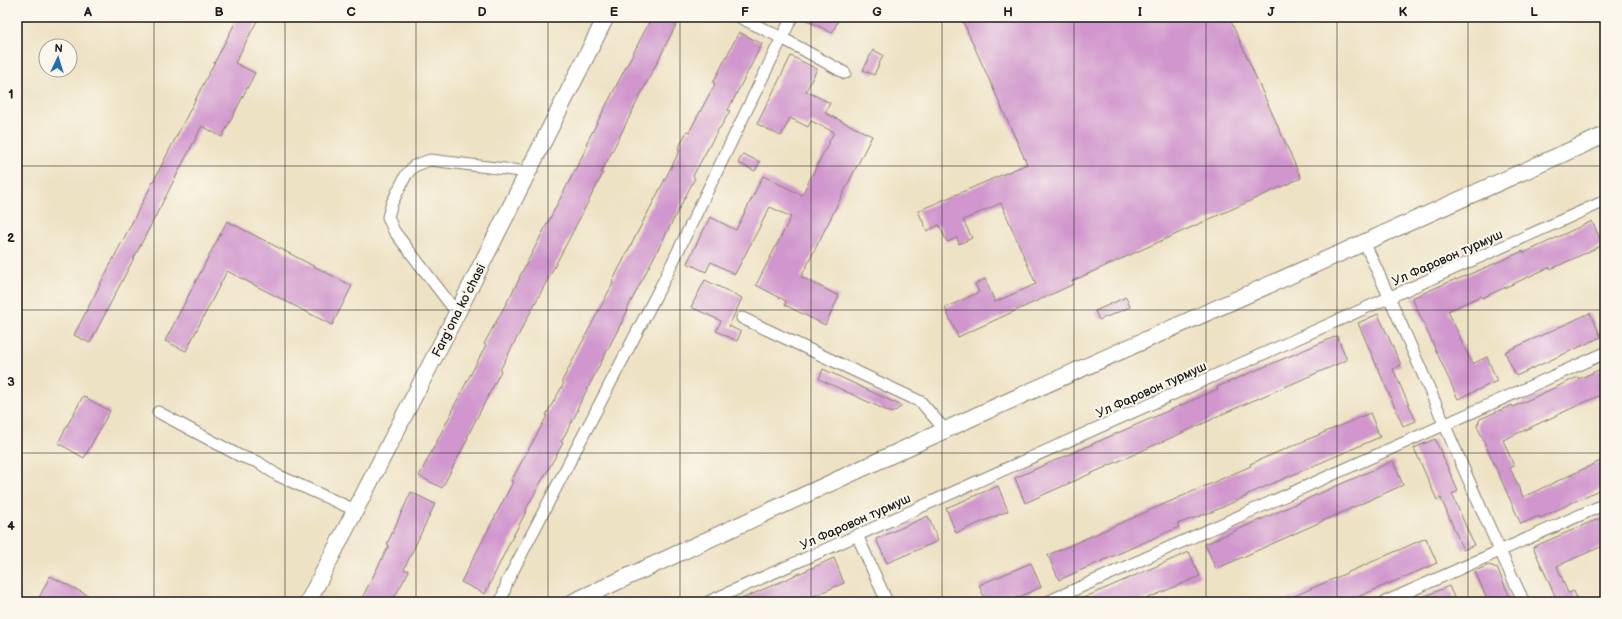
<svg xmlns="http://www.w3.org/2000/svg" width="1622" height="619" font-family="'Balsamiq Sans',sans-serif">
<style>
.building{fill:#d096cd}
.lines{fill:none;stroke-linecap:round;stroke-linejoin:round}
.street-casing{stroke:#857f70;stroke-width:13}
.secondary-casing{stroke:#857f70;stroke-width:18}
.street{stroke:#fff;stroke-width:11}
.secondary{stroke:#fff;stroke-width:16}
.grid{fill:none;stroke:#1c1c1c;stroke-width:1;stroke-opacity:0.55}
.labels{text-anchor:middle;stroke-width:4;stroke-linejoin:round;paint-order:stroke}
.street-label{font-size:13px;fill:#1c1c1c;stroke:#fbf7ec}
.neatline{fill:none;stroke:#1c1c1c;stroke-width:1.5}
.grid-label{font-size:13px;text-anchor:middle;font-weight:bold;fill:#1c1c1c}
</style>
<rect width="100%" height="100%" fill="#fbf7ec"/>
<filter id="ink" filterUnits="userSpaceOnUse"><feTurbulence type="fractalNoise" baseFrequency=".025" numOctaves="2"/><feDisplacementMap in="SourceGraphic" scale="8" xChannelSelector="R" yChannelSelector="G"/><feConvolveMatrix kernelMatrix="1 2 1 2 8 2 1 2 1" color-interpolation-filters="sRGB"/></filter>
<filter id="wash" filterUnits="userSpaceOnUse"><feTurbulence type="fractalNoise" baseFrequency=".012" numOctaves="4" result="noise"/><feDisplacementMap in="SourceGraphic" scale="16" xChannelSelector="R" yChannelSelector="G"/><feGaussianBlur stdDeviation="0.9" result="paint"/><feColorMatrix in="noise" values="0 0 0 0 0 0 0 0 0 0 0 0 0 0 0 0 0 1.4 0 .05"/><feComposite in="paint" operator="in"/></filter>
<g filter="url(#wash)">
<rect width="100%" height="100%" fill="#eee2c4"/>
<g id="blocks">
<!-- building -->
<g class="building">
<path d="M238,17H259L235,63L255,73L222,137L202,126L90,343L74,335Z"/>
<path d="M652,17H680L601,173H603L569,239L500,370L501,371L467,437L468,438L442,488L419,476L453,410H452L486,345L484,344L520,278H519L588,145L586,144Z"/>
<path d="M801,17H840L832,33Z"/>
<path d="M961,17H1229L1301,178L1072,281L1074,284L958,337L945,308L979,292L975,284L985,279L995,302L1036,284L1001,203L963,220L972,238L959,244L957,238L947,242L939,225L927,231L918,211L1027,164Z"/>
<path d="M739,32L762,44L728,110L730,111L720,128H719L693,176L695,178L627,309L628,310L577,409L578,410L561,442L563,443L526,509L527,510L510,542L485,594L461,582L513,482L511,481L547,416L546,415L564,383L562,381L613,283L612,282L680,150L678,149L687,131L689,132L715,84L713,83Z"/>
<path d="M873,50L883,55L874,75L863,70Z"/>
<path d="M791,56L817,69L806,91L830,103L825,113L872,136L801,277L839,296L825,325L785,305L786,301L756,285L791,217L770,207L735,274L711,262L706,272L687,263L710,217L736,230L763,176L802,195L834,132L811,121L808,127L790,118L781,136L757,124Z"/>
<path d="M743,154L760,162L755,171L738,163Z"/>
<path d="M227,221L352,286L332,325L227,271L186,351L165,341Z"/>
<path d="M1592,221L1603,245L1551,269L1550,267L1482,298L1481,296L1448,311L1472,364L1487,357L1497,381L1458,399L1412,298L1456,279V280L1489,266L1523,251L1524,253Z"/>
<path d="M705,280L742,298L729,326L741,332L737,341L716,331L721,321L691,307Z"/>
<path d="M1126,297L1130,307L1099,320L1095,311Z"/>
<path d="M1590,313L1601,337L1516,376L1505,352Z"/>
<path d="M1378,314L1401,365L1393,369L1416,421L1403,426L1358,323Z"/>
<path d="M1337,336L1347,360L1213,418V419L1025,503L1015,478L1218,389L1217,387Z"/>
<path d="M1605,367V393L1503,440L1514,466L1510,468L1523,497L1605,459V487L1540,518L1539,516L1521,524L1477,426L1480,419L1512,405L1513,407L1578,377L1579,379Z"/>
<path d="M823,369L902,406L892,413L819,379Z"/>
<path d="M83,396L110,411L84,458L58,443Z"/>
<path d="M1370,413L1380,437L1246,495L1247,496L1214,511L1177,524L1179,527L1059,580L1048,555L1251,466L1250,464Z"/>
<path d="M1435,439L1458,491L1452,494L1474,545L1463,550L1441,498L1437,500L1414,448Z"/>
<path d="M1393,461L1403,485L1216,569L1205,544Z"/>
<path d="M998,486L1008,511L956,533L946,508Z"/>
<path d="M411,492L435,504L404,569L409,571L392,602H360L389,545L387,544Z"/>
<path d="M928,516L938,541L887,563L876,539Z"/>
<path d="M1605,516V545L1557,566L1568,593L1574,591L1578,602H1547L1556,598L1533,547Z"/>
<path d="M1426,538L1437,563L1346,602H1281Z"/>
<path d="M1189,552L1200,576L1139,602H1074Z"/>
<path d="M834,558L844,583L811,597L812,598L802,602H735Z"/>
<path d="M1031,563L1041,587L1008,602H986L979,585Z"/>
<path d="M1489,565L1497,568L1512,602H1488L1475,571Z"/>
<path d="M50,576L101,602H37Z"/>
<path d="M1449,586L1456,602H1414L1430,594Z"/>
</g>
</g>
</g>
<g filter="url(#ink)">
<use href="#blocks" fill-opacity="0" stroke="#857f70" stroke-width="1"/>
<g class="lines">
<!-- street casing -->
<g class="street-casing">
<g id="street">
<path d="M739,17L782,38L845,73"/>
<path d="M1364,242C1420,361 1467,484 1524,602"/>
<path d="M457,313L394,231L388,217L392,203L406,175L414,166L430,160L529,172"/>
<path d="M742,318L921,402L945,430"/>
<path d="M158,412L240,456L258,462L277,475L355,510"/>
<path d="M857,535L887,602"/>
<path d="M501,602L507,582L663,282L792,17"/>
<path d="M708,602L1605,201"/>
<path d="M1047,602L1605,353"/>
<path d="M1385,602L1605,504"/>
</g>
</g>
<!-- secondary casing -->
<g class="secondary-casing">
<g id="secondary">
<path d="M308,602L457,313L606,17"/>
<path d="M573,602L982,413L1605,135"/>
</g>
</g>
<!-- street -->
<use href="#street" class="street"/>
<!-- secondary -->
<use href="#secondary" class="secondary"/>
</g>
</g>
<!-- grid -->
<path class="grid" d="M154,17V602M285,17V602M416,17V602M548,17V602M680,17V602M811,17V602M942,17V602M1074,17V602M1206,17V602M1337,17V602M1468,17V602M17,166H1605M17,310H1605M17,453H1605"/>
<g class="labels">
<!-- street labels -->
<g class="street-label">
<text transform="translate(1447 257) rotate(-24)" y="5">Ул Фаровон турмуш</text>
<text transform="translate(458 310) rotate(-63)" y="5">Fargʻona koʻchasi</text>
<text transform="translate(1151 389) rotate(-24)" y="5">Ул Фаровон турмуш</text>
<text transform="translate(855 521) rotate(-24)" y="5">Ул Фаровон турмуш</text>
</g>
</g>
<!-- margin -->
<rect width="1622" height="619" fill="none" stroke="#fbf7ec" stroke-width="44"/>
<!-- north arrow -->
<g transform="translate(58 58) rotate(4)"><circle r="19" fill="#fbf7ec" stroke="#a29f99"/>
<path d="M0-3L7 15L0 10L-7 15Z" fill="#1f6fb2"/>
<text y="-6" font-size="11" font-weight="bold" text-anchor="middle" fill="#1c1c1c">N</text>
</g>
<rect x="22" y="22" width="1578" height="575" class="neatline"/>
<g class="grid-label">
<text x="88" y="16">A</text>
<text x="219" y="16">B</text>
<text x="351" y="16">C</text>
<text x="482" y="16">D</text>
<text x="614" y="16">E</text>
<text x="745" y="16">F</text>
<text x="877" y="16">G</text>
<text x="1008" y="16">H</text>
<text x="1140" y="16">I</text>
<text x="1271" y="16">J</text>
<text x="1403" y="16">K</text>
<text x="1534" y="16">L</text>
<text x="11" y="98">1</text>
<text x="11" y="242">2</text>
<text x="11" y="386">3</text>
<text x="11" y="530">4</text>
</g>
</svg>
